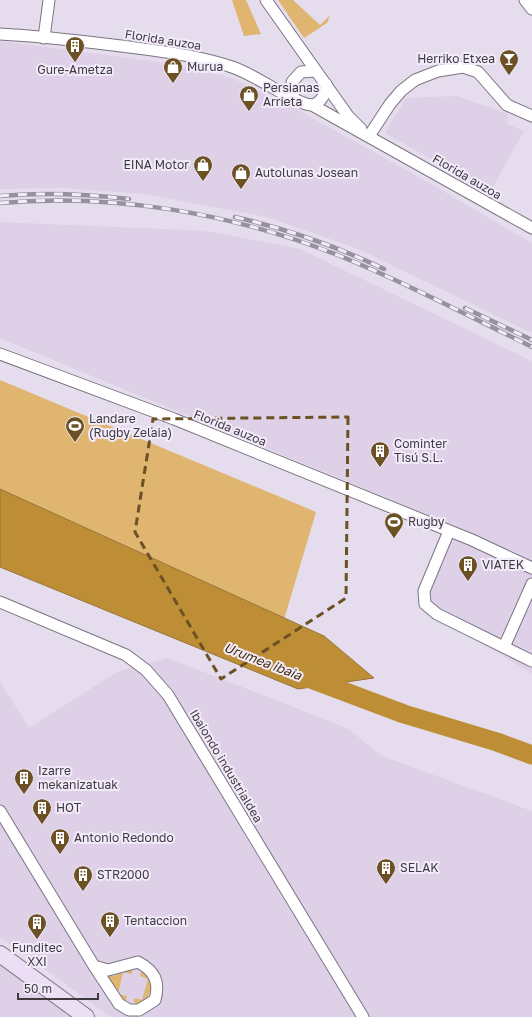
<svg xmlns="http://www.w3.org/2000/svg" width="532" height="1017" font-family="'Golos Text',sans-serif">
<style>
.built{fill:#ddd0e7}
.green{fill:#dfb570}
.water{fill:#bd8e36;stroke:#977539}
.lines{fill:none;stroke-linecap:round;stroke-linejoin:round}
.river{stroke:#bd8e36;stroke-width:19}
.street-casing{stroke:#7b7482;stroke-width:13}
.secondary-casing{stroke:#7b7482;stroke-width:18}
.street{stroke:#fff;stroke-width:11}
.secondary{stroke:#ecdff5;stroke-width:16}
.rail-casing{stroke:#96919c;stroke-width:4.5}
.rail{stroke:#f3eafa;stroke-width:3;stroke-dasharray:9;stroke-linecap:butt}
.marked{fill:none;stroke:#6b5123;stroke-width:3;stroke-dasharray:8 5;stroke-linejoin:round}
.labels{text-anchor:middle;stroke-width:4;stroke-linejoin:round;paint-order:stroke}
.street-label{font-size:12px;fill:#3d3a40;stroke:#f3eafa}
.poi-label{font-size:12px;fill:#3d3a40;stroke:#f3eafa;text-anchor:start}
.water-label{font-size:13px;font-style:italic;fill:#402c05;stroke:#f3eafa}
</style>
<rect width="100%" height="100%" fill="#e5dded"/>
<!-- built -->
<g class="built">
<path d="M0,41L166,63L232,78L298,110L431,184L532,243V333L356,248L266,217L145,194L64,188L0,189Z"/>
<path d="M457,96L508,114L507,124L524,131L490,192L385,133L406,98Z"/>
<path d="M0,222L208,231L300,249L532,361V673L419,608L455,526L0,338Z"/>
<path d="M168,658L347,728L382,756L532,811V1017H111L0,937V682L29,728L117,672Z"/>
<path d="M0,965L71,1017H0Z"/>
</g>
<!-- green -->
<g class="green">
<path d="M232,0H246L261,34L244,36Z"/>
<path d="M278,0H293L320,25L330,15L327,23L304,38Z"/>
<path d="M0,380L316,512L283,623L0,506Z"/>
<path d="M129,969L132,970V974L123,972L118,994L127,996L126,1000L123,1001L105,975L114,976Z"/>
<path d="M141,972L146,973C148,976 151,980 151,985C152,993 143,1009 134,1002V998L142,1000L148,979L140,976Z"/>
</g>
<!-- water -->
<path class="water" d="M0,489L324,636L374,678L298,689L0,567Z"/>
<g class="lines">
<!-- river -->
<path class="river" d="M303,676L404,714L497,742L532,755"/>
<!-- street casing -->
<g class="street-casing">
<g id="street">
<path d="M266,0L348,116L361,129"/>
<path d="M525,0L532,9"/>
<path d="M0,34C41,36 81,41 121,46C158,51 197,55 232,67C258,76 280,95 306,104C319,108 326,95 326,84"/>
<path d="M44,38L49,0"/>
<path d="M294,99L292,82L301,72L315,71"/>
<path d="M312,105L532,228"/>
<path d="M369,136L390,104L401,91L415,80L438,71L463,67L478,72L507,105L532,116"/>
<path d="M0,354L174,419L472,540L532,568"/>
<path d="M449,531L424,591L425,604L437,614L532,661"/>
<path d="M0,602L126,655L146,670L168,695L363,1017"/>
<path d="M504,647L532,584"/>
<path d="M0,811L94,966L119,1004L129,1010H139L155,1000C160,982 155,971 138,962L108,970L94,966"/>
</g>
</g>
<!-- secondary casing -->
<g class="secondary-casing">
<path id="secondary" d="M0,954L86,1017"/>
</g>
<!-- street -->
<use href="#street" class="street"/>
<!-- secondary -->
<use href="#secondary" class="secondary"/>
<!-- rail casing -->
<g class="rail-casing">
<g id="rail">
<path d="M0,196C43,192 86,194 129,199"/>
<path d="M0,203C113,193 230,213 335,254C402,281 467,315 532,347"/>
<path d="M235,217C287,229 336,246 384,269"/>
<path d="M465,308L532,340"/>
</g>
</g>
<!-- rail -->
<use href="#rail" class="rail"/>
</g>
<!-- marked area -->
<path class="marked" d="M348,417L346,598L221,679L135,532L153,419Z"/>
<!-- icons -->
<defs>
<g id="building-pin" transform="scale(1)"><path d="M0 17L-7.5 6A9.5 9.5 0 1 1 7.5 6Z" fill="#6b5123" stroke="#f3eafa"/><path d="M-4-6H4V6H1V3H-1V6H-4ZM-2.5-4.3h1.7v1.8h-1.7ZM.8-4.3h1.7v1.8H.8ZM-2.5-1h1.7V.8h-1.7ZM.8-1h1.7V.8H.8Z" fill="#fff"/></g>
<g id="bar-pin" transform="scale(1)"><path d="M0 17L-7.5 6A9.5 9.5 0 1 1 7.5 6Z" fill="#6b5123" stroke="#f3eafa"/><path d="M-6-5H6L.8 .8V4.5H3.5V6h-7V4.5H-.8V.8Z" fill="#fff"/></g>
<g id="shop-pin" transform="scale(1)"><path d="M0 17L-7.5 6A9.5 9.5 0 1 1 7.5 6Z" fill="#6b5123" stroke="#f3eafa"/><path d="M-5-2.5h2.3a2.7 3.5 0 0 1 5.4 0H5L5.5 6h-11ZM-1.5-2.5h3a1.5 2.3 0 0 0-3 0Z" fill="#fff"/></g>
<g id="stadium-pin" transform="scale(1)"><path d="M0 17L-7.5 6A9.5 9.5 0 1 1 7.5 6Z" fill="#6b5123" stroke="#f3eafa"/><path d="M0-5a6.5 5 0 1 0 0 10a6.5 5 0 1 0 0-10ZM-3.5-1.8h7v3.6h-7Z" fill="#fff"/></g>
</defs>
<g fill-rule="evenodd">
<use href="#building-pin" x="75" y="46"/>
<use href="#bar-pin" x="509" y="59"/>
<use href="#shop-pin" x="173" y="67"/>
<use href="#shop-pin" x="249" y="95"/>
<use href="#shop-pin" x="203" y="165"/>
<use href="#shop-pin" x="241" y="173"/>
<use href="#stadium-pin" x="75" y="426"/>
<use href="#building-pin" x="380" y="451"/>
<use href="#stadium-pin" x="394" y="522"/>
<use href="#building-pin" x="468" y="565"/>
<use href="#building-pin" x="24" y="778"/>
<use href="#building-pin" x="42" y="808"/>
<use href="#building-pin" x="60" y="838"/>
<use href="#building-pin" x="386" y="868"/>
<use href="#building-pin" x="83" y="875"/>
<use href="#building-pin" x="110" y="921"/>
<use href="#building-pin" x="37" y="923"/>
</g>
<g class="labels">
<!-- street labels -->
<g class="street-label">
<text transform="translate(163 40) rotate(9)" y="4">Florida auzoa</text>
<text transform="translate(467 177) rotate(30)" y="4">Florida auzoa</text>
<text transform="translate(230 428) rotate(22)" y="4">Florida auzoa</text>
<text transform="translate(226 766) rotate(59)" y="4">Ibaiondo industrialdea</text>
</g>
<!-- poi labels -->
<g class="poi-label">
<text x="495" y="63" text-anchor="end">Herriko Etxea</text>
<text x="187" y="71">Murua</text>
<text x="75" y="74" text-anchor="middle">Gure-Ametza</text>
<text x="263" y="92">Persianas<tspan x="263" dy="14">Arrieta</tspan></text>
<text x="189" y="169" text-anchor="end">EINA Motor</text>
<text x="255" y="177">Autolunas Josean</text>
<text x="89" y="423">Landare<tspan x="89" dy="14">(Rugby Zelaia)</tspan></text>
<text x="394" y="448">Cominter<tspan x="394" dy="14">Tisú S.L.</tspan></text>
<text x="408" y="526">Rugby</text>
<text x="482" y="569">VIATEK</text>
<text x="38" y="775">Izarre<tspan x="38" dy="14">mekanizatuak</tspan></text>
<text x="56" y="812">HOT</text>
<text x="74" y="842">Antonio Redondo</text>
<text x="400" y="872">SELAK</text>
<text x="97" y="879">STR2000</text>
<text x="124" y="925">Tentaccion</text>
<text x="37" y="952" text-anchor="middle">Funditec<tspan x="37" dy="14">XXI</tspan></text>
</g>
<!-- water labels -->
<g class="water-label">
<text transform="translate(263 661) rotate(21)" y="5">Urumea ibaia</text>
</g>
</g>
<!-- scale -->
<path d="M18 993v6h80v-6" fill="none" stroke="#3d3a40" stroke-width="2"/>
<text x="24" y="993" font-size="12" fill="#3d3a40" stroke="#f3eafa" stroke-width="3" paint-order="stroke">50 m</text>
</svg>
